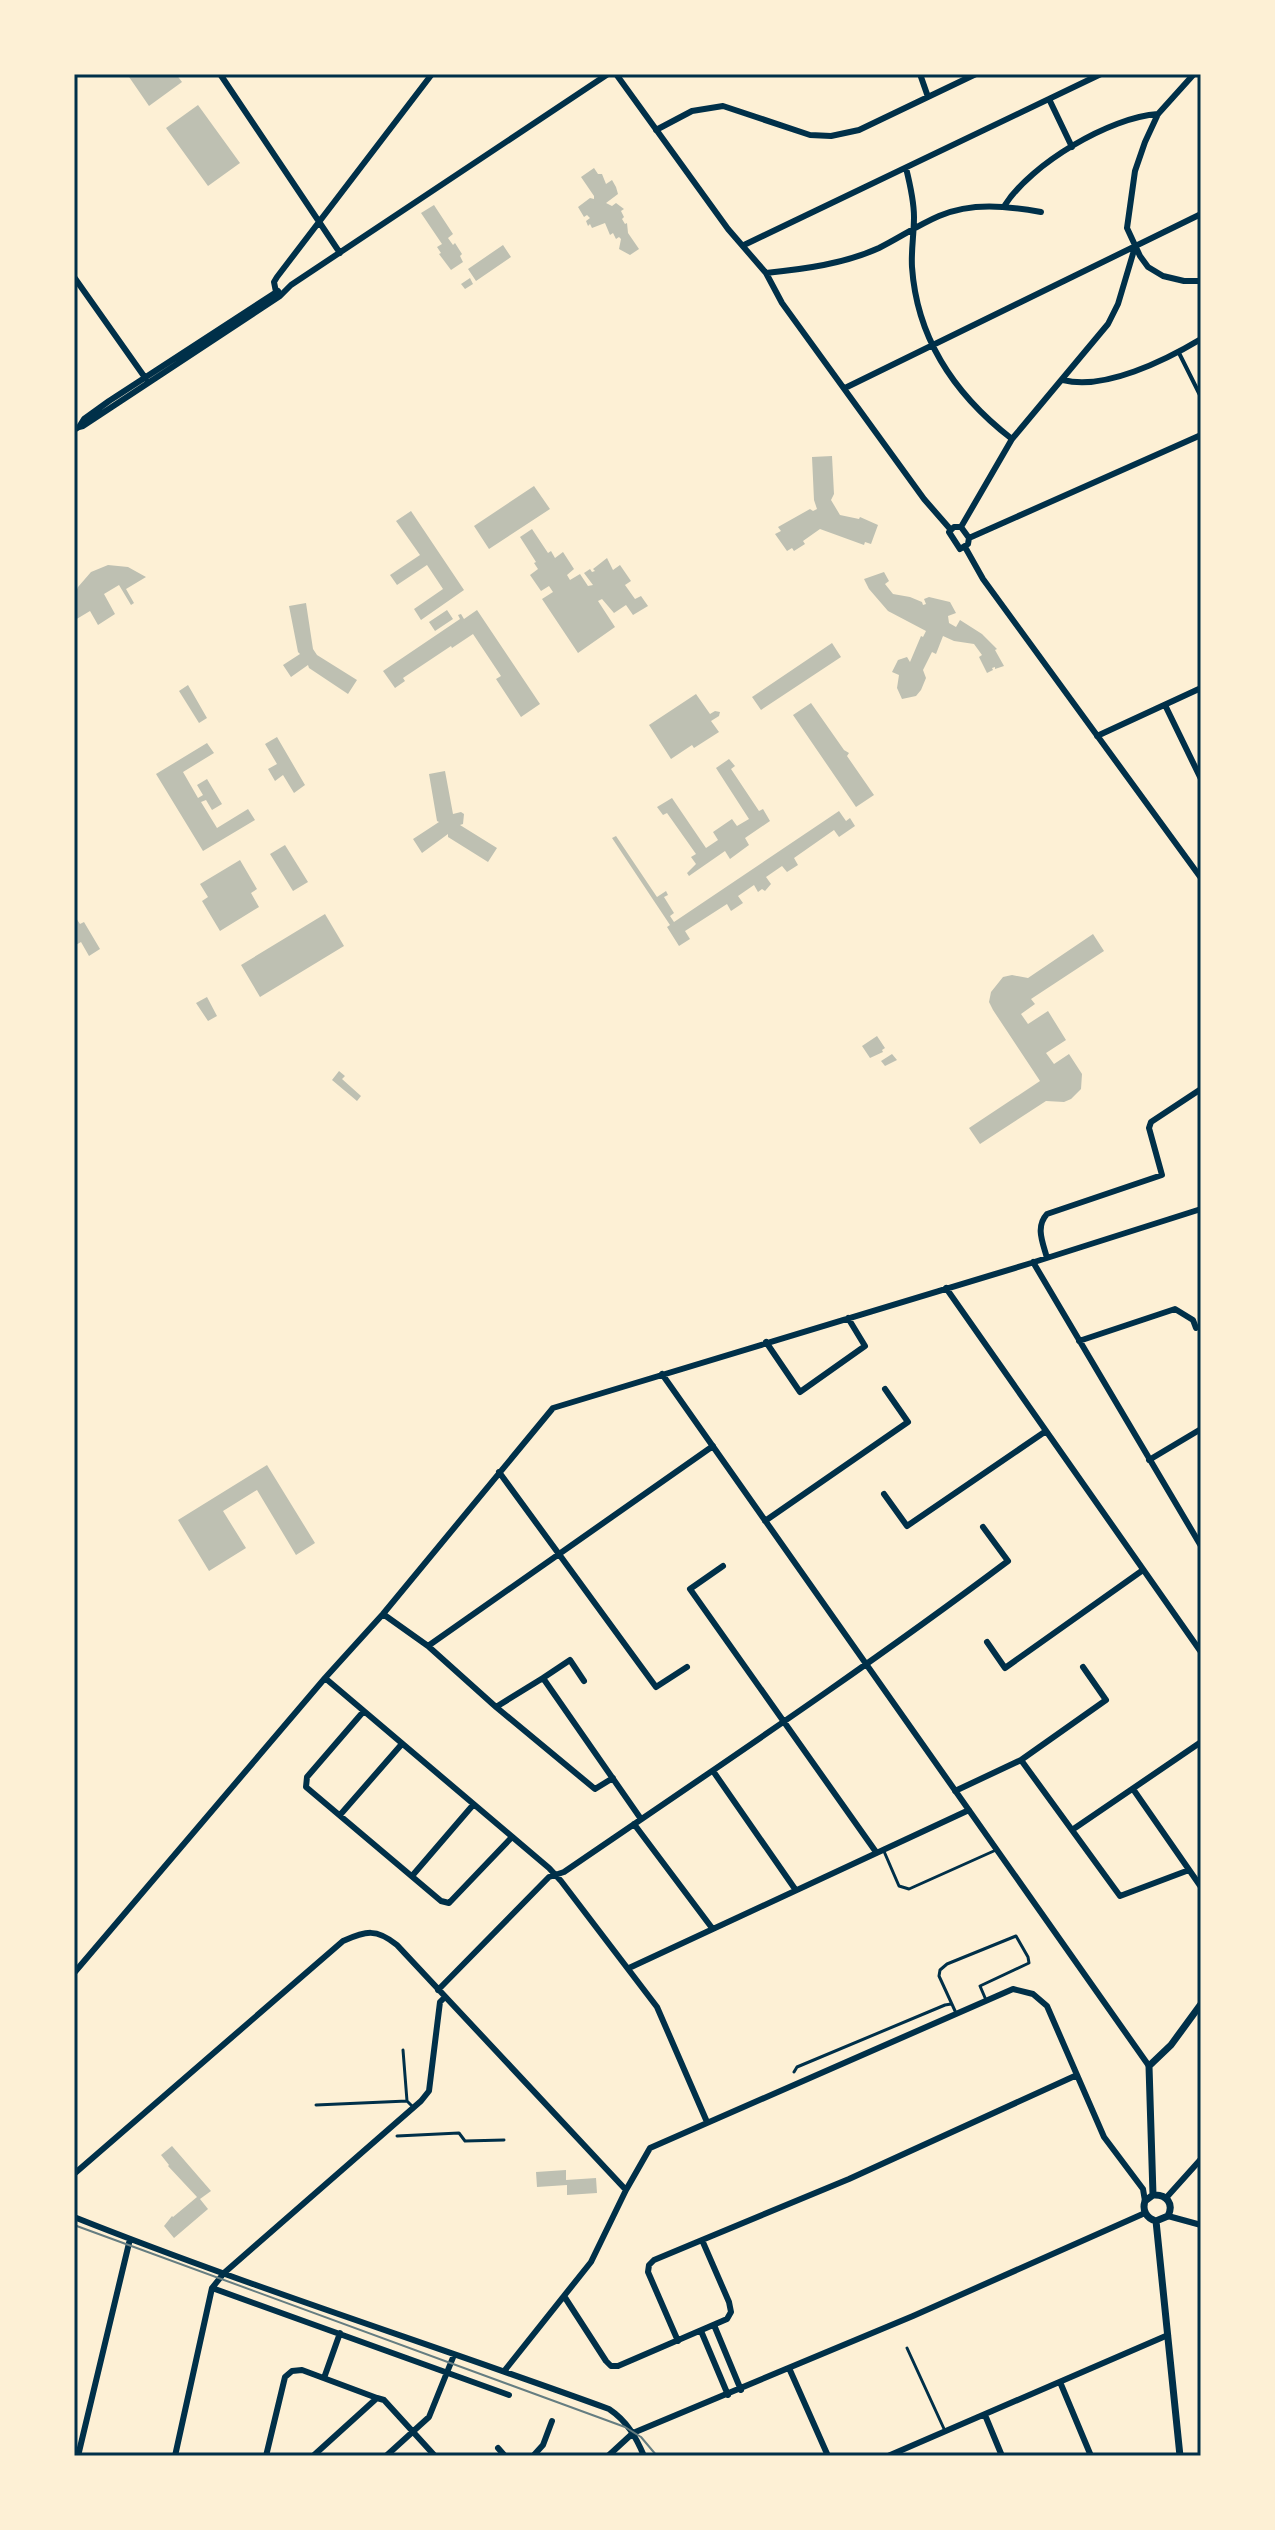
<svg xmlns="http://www.w3.org/2000/svg" width="1275" height="2530" viewBox="0 0 1275 2530" font-family="'Space Grotesk',sans-serif">
	<rect width="100%" height="100%" fill="#fdf0d5"/>
	<path fill="#bec0b2" d="M127,74H176L182,82L149,106Z
		M198,105L240,163L208,186L166,128Z
		M594,168L598,174H602L606,184L612,180L616,187L618,194L606,203L612,206L616,203L624,209L621,211L624,217L622,219L625,224L627,223L628,233L639,249L630,255L619,249L621,239L619,237L616,239L613,233L610,235L605,223L592,228L590,224L588,226L586,221L590,218L587,215L584,217L578,207L590,198L594,199V196L581,177Z
		M434,205L453,234L448,238L453,245L455,243L462,254L460,256L463,262L451,270L439,254L441,253L437,247L442,244L421,213Z
		M503,245L511,257L476,281L468,269Z
		M470,278L473,284L465,289L461,284Z
		M832,456L834,494L831,500L840,515L859,519L860,517L878,525L871,544L865,542L864,545L820,529L803,541L805,544L794,551L792,548L787,551L775,534L781,531L778,527L810,509L813,511L817,509L814,500L812,457Z
		M534,486L550,509L489,549L474,526Z
		M411,511L464,590L421,620L414,609L443,589L427,565L397,585L390,575L420,555L396,521Z
		M532,529L548,553L551,551L555,558L563,552L574,569L567,575L570,580L580,574L588,586L593,585L584,573L590,569L592,572L595,571L593,569L607,558L613,570L620,565L631,581L625,585L635,599L641,596L648,606L633,615L626,605L614,613L602,599L598,601L615,627L578,653L542,599L553,592L549,586L541,591L530,575L538,569L534,563L536,562L520,537Z
		M108,565L128,567L146,577L126,589L134,603L131,605L119,585L104,594L115,614L98,625L90,611L75,620L74,597L78,587L91,572Z
		M884,572L889,581L885,584L893,594L910,597L922,602L923,605L926,604L924,599L929,597L950,602L956,613L948,616L949,623L956,627L960,620L982,634L997,649L995,650L1004,666L995,669V667L992,668L993,670L987,673L979,657L982,655L974,644L954,641L943,636L936,654L932,652L923,670L926,678L921,690L916,696L902,699L897,688L899,675L892,672L898,660L907,657L910,662L921,636L923,637L926,631L888,611L869,589L864,579Z
		M306,603L313,649L317,655L357,680L348,694L309,668L308,665L291,677L283,665L300,654L298,652L289,606Z
		M447,610L453,619L435,631L429,622Z
		M477,610L540,704L521,717L496,679L501,676L473,634L452,648L451,646L403,678L405,681L395,688L383,671L460,619L458,615L461,614L464,619Z
		M832,643L841,657L761,710L752,697Z
		M188,685L207,718L199,723L179,691Z
		M696,694L710,714L715,711L720,712L719,716L711,721L719,732L694,748L692,745L671,759L649,725Z
		M811,703L844,750L849,753L847,756L874,795L856,807L793,715Z
		M277,737L305,785L294,793L283,775L275,781L268,769L277,764L265,744Z
		M207,743L214,753L183,772L198,798L203,795L197,785L207,779L222,804L212,810L206,800L201,802L217,828L248,809L255,820L203,851L156,774Z
		M729,759L735,766L731,769L759,811L763,809L770,821L745,838L749,845L730,859L725,851L689,876L687,873L696,864L691,857L696,854L667,813L663,815L657,807L672,798L706,848L718,840L713,832L732,819L737,826L749,819L716,768Z
		M445,771L453,814L461,812L464,814L463,824L460,825L497,848L488,862L448,837V834L422,853L413,839L439,822L437,821L429,774Z
		M839,811L846,821L850,818L855,826L839,837L834,830L794,858L798,865L787,872L782,866L766,877L771,884L765,891L762,889L758,892L754,885L738,896L743,903L731,911L727,904L685,931L690,939L679,946L667,927L670,925L612,838L616,836L657,897L666,891L668,895L664,897L674,913L670,916L674,922Z
		M285,845L308,882L293,891L270,854Z
		M240,860L257,889L251,893L259,907L220,931L202,901L208,897L200,884Z
		M325,914L344,946L260,997L241,965Z
		M74,915L80,924L84,922L100,949L89,956L81,942L74,946Z
		M1093,934L1104,951L1031,999L1035,1004L1021,1014L1028,1024L1048,1011L1066,1040L1046,1053L1054,1064L1069,1054L1082,1074L1081,1089L1071,1099L1064,1102L1046,1101L980,1144L969,1128L1040,1081L993,1010L989,1002L991,992L1003,977L1012,975L1028,978Z
		M207,997L217,1016L208,1021L196,1003Z
		M877,1036L885,1048L882,1050L883,1052L870,1058L862,1046Z
		M892,1054L897,1060L885,1066L881,1061Z
		M339,1071L345,1076L342,1079L361,1096L357,1101L332,1080Z
		M267,1465L315,1543L296,1555L257,1490L223,1511L246,1548L209,1571L178,1520Z
		M172,2146L211,2191L200,2199L208,2209L174,2238L164,2226L172,2216L173,2217L197,2197L168,2166L169,2165L161,2155Z
		M566,2170V2180L596,2178L597,2193L567,2195V2185L537,2187L536,2172Z"/>
	<g fill="none" stroke-linecap="round" stroke-linejoin="round">
		<path stroke="#003049" stroke-width="3" d="M883,1849L899,1886L909,1889L996,1850
			M956,2013L939,1976L940,1970L947,1964L1016,1936L1028,1957L1029,1963L980,1986L986,2000
			M403,2050L407,2101
			M794,2072L797,2067L945,2005L951,2004
			M316,2105L407,2101L414,2108
			M397,2136L459,2133L465,2141L504,2140
			M907,2348L945,2431"/>
		<path stroke="#003049" stroke-width="4" d="M1179,353L1201,397"/>
		<path stroke="#003049" stroke-width="6" d="M220,74L340,253
			M616,74L728,229L766,273L782,303L924,499L951,530
			M920,74L928,97
			M1194,74L1158,114L1145,142L1135,171L1127,228L1140,256L1148,267L1163,276L1184,281H1201
			M1049,99L1072,147
			M656,130L692,111L723,106L810,135L831,136L859,130L976,74
			M906,168C910,184 914,201 914,217C914,234 911,250 912,267C917,340 955,395 1012,439
			M1005,205C1031,164 1110,117 1158,114
			M744,245L1101,74
			M766,273C804,269 844,264 879,248C899,238 918,225 939,216C972,202 1006,206 1041,212
			M74,277L146,379
			M276,292L274,282L277,277L432,74
			M1063,380C1104,391 1166,360 1201,339
			M845,388L1201,214
			M79,427L83,426L280,296L291,285L608,74
			M74,430L79,427L84,419L109,401L278,291
			M954,527H961L969,538L968,544L960,549L949,532Z
			M961,527L1012,439L1108,324L1118,304L1135,247
			M969,538L1201,435
			M965,547L983,579L1201,878
			M1165,705L1201,779
			M1097,736L1201,688
			M1047,1258C1043,1243 1035,1227 1047,1214L1162,1175L1149,1128L1151,1122L1201,1089
			M1033,1262L1201,1546
			M946,1288L1201,1652
			M1079,1341L1175,1309L1193,1320L1196,1328
			M766,1342L800,1392L865,1346L848,1318
			M662,1374L1149,2066
			M1149,1460L1201,1429
			M499,1472L656,1687L687,1667
			M884,1494L907,1526L1046,1431
			M765,1521L908,1422L885,1389
			M723,1566L690,1589L876,1852
			M383,1614L428,1646L496,1707L595,1789L613,1778
			M987,1642L1005,1668L1143,1570
			M428,1646L713,1446
			M325,1678L549,1868L561,1881L657,2007L707,2122
			M543,1678L570,1660L584,1681
			M496,1707L543,1678L641,1819
			M363,1712L307,1777L306,1787L441,1901L449,1903L512,1837
			M1021,1760L1120,1896L1189,1870
			M713,1771L795,1889
			M1133,1789L1201,1887
			M955,1791L1021,1760L1106,1700L1083,1667
			M340,1815L401,1745
			M634,1824L712,1928
			M1072,1830L1201,1742
			M412,1876L473,1805
			M629,1968L969,1810
			M74,1973L325,1678L383,1614L553,1408L1028,1264L1201,1209
			M438,1990L549,1877L564,1872C713,1770 863,1670 1008,1561L983,1527
			M74,2174L343,1941C366,1931 376,1928 397,1945L626,2190
			M1166,2198L1201,2159
			M1168,2216L1201,2225
			M74,2217C250,2287 431,2344 609,2409C627,2421 636,2437 644,2456
			M702,2240L849,2179L1077,2075
			M212,2288L509,2395
			M564,2296L606,2361L611,2366H618L727,2319L731,2312L729,2302L702,2240L654,2260L649,2265L648,2272L678,2341
			M714,2325L741,2390
			M701,2331L728,2395
			M789,2368L828,2456
			M505,2370L591,2262L626,2190L650,2148L1013,1989L1033,1994L1047,2006L1104,2137L1143,2189L1145,2201
			M324,2378L340,2333
			M1060,2382L1091,2456
			M377,2398L384,2400L435,2456
			M985,2415L1002,2456
			M498,2448L505,2456
			M78,2456L130,2239
			M175,2456L212,2288L224,2273L421,2101L429,2091L440,2002L445,1997
			M266,2456L285,2377L292,2371L302,2370L377,2398L313,2456
			M386,2456L429,2417L454,2355
			M533,2456L543,2445L552,2421
			M608,2456L633,2433L913,2316L1145,2213
			M888,2456L1168,2335"/>
		<path stroke="#003049" stroke-width="7" d="M1153,2195L1149,2066L1171,2045L1201,2004
			M1153,2195C1167,2194 1174,2204 1168,2216L1156,2221
			M1153,2195L1145,2201C1142,2210 1146,2218 1156,2221
			M1156,2221L1180,2456"/>
		<path stroke="#657d81" stroke-width="2" d="M74,2225L625,2427L641,2437L657,2456"/>
	</g>
	<rect width="1275" height="2530" fill="none" stroke="#fdf0d5" stroke-width="152"/>
	<rect x="76" y="76" width="1123" height="2378" fill="none" stroke="#003049" stroke-width="3"/>
</svg>
